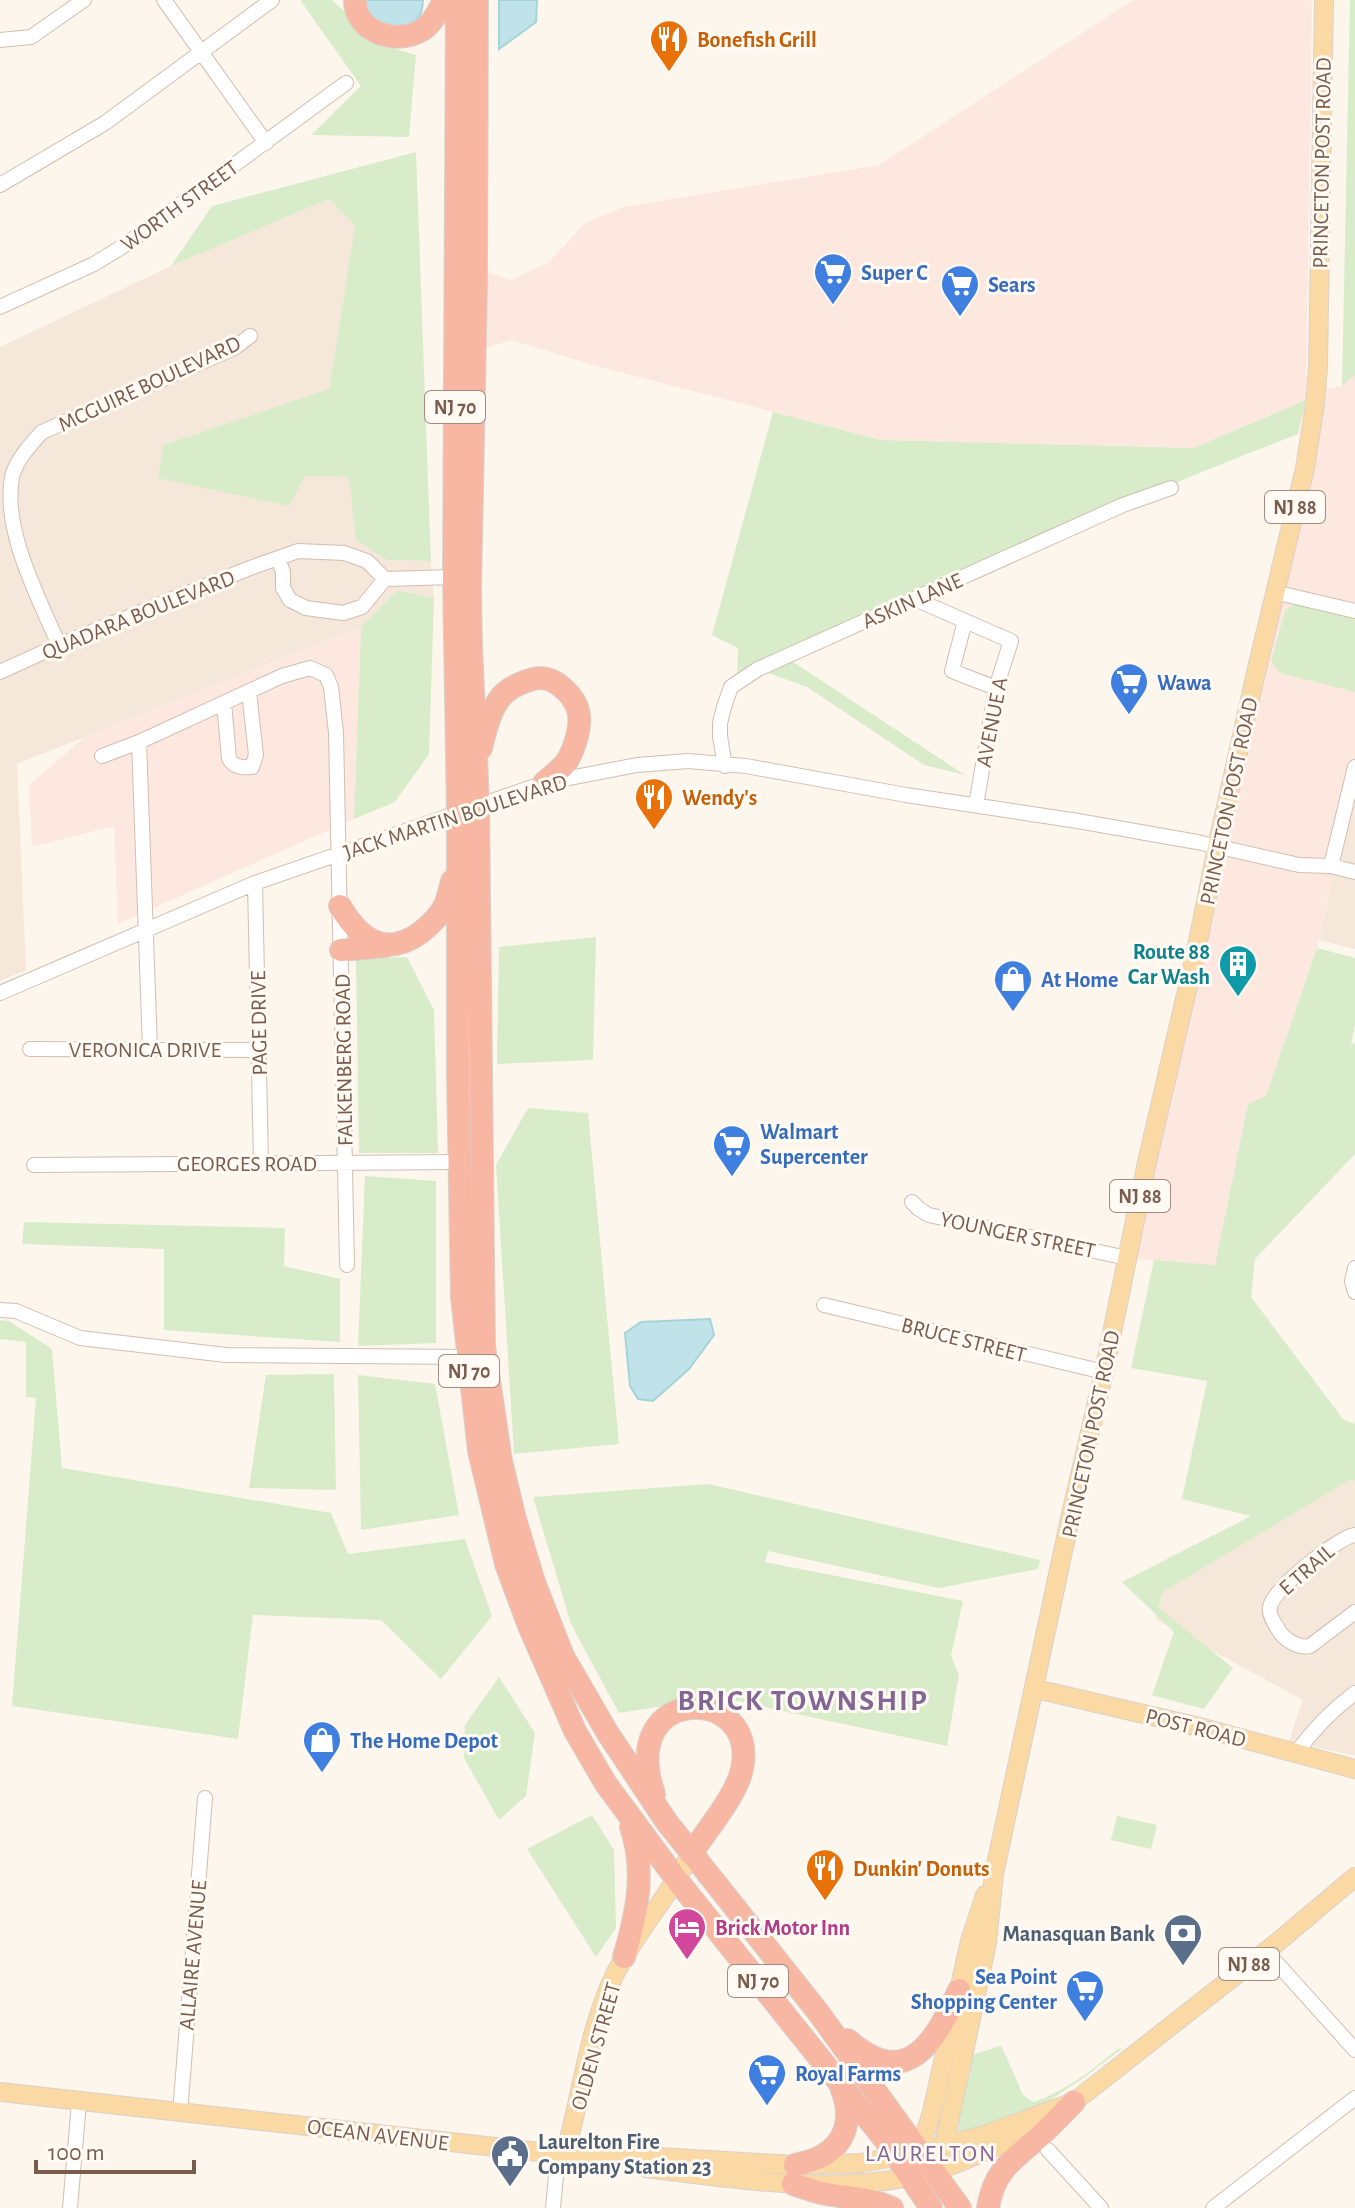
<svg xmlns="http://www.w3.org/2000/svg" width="1355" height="2208" viewBox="0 0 1355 2208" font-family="'Alegreya Sans',sans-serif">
	<rect width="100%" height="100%" fill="#fdf6ec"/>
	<path fill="#f5e8da" d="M329,199L355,226L329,389L163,445L305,476L350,477L356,540L387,560L431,561L434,598L397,590L361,627L17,764L26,970L0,981V347L171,266Z
		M1355,752V949L1319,940L1332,880L1299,865L1327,857Z
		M1347,1471L1355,1480V1756L1289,1741L1303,1700L1156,1620L1152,1587Z"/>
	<path fill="#fde8e0" d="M1133,0H1312L1306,400L1193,448L881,440L596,366L511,340L483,349L484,271L510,280L548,263L584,224L623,207L879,165Z
		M1355,375V752L1327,858L1300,865L1332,880L1317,948L1266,1097L1248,1104L1215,1266L1127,1258L1319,390L1342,386Z
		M361,627L354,819L118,924L114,826L32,847L29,785L85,737Z"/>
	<path fill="#d8ecc9" d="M300,0H332L380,44L416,55L409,137L311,135L361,86Z
		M1350,0H1355V375L1342,386Z
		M416,152L431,561L387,560L356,540L349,477L305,476L289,506L158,478L163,445L329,389L355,226L329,199L171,266L212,206Z
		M1306,400L1298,434L1199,473L781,654L965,775L924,765L807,687L752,667L737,678L738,648L712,635L773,412L881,440L1193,448Z
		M397,590L434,598L429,754L395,802L354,819L361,627Z
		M1297,602L1355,616V692L1280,673L1271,661L1285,611Z
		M596,937L593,1060L497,1064L499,947Z
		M1317,948L1355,958V1024L1351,1045L1355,1043V1154L1255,1259L1251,1297L1343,1419L1355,1424V1482L1351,1479L1163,1592L1158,1607L1233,1668L1204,1709L1152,1695L1174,1632L1122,1582L1251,1516L1182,1499L1207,1381L1131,1368L1154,1260L1215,1265L1248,1104L1266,1096Z
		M407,957L434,1010L438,1153H359L356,959Z
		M528,1108L588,1113L619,1444L514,1454L496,1165Z
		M365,1176L436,1181V1343L358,1346Z
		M24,1222L285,1228L284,1266L340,1279V1342L164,1330V1249L22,1244Z
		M0,1320L9,1321L52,1349L62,1468L331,1513L348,1554L465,1539L492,1616L441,1679L381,1620L253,1615L238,1739L12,1706L36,1398L26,1397V1342L0,1339Z
		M334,1374L336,1490L249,1488L266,1375Z
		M358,1375L435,1384L459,1515L361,1530Z
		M708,1484L1040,1560L1038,1569L939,1588L768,1551L765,1562L963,1601L951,1656L959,1675L947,1746L773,1709L703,1693V1700L619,1713L571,1624L533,1497Z
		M499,1677L535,1733L526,1796L499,1820L464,1758L465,1725Z
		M592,1815L614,1850L616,1928L596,1957L527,1849Z
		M1117,1816L1157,1825L1151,1849L1111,1840Z
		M1000,2046L1002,2047L1023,2095L1033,2102C1065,2092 1093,2069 1118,2049L1123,2048L1082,2079L1047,2102L960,2133L958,2131L959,2115L972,2055Z"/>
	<path fill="#bfe3e8" stroke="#a5d3da" stroke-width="2" d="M362,0H423C422,19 417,20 401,29L382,25L368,18Z
		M499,0H537L536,22L499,49Z
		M710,1319L714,1335L689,1369L653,1401L638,1399L630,1386L625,1333L641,1322Z"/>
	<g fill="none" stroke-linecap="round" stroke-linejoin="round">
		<defs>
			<path id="minor" d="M164,0L266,143
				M0,40L31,37L84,0
				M0,185L105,123L272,0
				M0,307L94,264L125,245L346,83
				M278,558L283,572V588L290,600L306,608L343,613L362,607L385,579
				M1274,592L1355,611
				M915,599L1011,641L996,688L976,805
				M965,621L952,671L996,688
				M59,645C38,597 0,525 13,473C19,457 31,444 42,432L234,348L250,336
				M0,672L59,645L250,568L298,551L344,553L367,561L385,579L454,577
				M224,703L229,758C233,767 243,768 252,767L256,755L249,692
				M102,756L139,742
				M725,766L720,736V723L724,707L731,687L758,669L1123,505L1171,488
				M1331,866L1355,767
				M255,883L261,1163
				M0,993L255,883L544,783L637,765L688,761L746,766L906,795L1078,821L1197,842L1299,865L1331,866L1355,872
				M30,1049L259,1050
				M150,1049L139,742L282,676L310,668L326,675L331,687L336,733L347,1265
				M34,1165L460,1162
				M912,1202L919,1209L929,1215L1127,1258
				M1355,1268L1352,1281L1355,1292
				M824,1305L1104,1372
				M0,1310L16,1311L80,1338L226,1355L468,1357
				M1355,1535C1338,1537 1273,1589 1270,1607C1268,1615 1277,1628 1282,1635C1290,1643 1299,1648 1310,1646L1355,1612
				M1296,1753C1313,1730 1332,1710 1355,1693
				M1266,1951L1355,2050
				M180,2113L205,1798
				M1048,2150L1101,2208
				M70,2208L79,2102
				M553,2208L556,2176L565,2154
				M1213,2208L1355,2098"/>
			<path id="major" d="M1036,1689L1195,1726L1355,1769
				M0,2092L540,2152L592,2153L795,2165L860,2163L908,2155
				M937,2148L984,2135L1074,2102
				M565,2154C582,2094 588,2030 615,1974C636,1932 669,1896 691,1854
				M917,2160L932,2112L970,1941L985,1895
				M646,2168C740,2180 839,2196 932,2172C944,2169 955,2164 967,2159C1005,2144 1040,2127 1074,2102L1279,1941L1355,1877
				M935,2172L944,2146L987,1943L994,1874L1071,1514L1104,1372L1147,1162L1195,956L1217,847L1255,677L1305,468L1315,404L1318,367L1324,0"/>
			<path id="highway" d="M355,0C355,32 396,46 422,30C432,24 439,11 444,0
				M457,0L454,577L458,813V1076L462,1297L479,1451L506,1564L529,1626L575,1731L606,1784L677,1880L886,2141L931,2208
				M477,0L476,283L470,589L471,646L478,804L484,1346L501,1461L515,1519L534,1582L563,1656L607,1732L666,1821L818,2012L960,2208
				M481,748C485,732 489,714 498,701C502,694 509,689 517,685C524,682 532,678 540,678C557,678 576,697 579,714C581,728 574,750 567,761C562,769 551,776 544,783
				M340,906C359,939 385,958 420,933C429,926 440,916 445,905C448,898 450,889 452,881
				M341,950L386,946
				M654,1794C616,1682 760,1685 742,1769C737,1795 706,1831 691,1854
				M624,1957C637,1913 646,1871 631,1827
				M848,2040C907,2092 935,2042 959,1990
				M795,2165C803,2163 812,2161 820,2157C848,2143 852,2116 842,2090
				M793,2184C804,2188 815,2192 826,2194C848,2198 870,2198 892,2208
				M988,2208C994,2171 1011,2161 1038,2138C1051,2126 1062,2114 1074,2102"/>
		</defs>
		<use href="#minor" stroke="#d1beb0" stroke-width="16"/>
		<use href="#major" stroke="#dad1cd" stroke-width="20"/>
		<use href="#highway" stroke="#dad1cd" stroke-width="24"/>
		<use href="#minor" stroke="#fff" stroke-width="14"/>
		<use href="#major" stroke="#fbd9a5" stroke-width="18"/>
		<use href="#highway" stroke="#f7b7a3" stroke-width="22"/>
	</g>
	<defs>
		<symbol id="restaurant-pin" viewBox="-11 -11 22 30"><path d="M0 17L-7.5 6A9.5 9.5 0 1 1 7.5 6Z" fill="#e8710a" stroke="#fffaf3"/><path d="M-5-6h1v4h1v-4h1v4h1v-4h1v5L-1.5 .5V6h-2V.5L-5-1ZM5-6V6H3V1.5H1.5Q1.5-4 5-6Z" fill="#fff"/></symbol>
		<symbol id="supermarket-pin" viewBox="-11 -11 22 30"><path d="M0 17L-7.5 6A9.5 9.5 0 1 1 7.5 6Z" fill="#3f7fe0" stroke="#fffaf3"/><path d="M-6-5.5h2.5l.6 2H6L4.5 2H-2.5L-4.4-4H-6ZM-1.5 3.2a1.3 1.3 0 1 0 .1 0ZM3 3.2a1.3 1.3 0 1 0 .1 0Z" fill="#fff"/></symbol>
		<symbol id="building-pin" viewBox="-11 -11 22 30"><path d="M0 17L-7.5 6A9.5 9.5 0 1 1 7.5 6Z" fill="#0f9aa8" stroke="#fffaf3"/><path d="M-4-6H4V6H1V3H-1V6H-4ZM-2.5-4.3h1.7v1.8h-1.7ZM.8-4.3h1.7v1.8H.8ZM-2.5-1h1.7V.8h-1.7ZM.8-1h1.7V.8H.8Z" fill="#fff"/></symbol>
		<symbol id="shop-pin" viewBox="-11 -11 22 30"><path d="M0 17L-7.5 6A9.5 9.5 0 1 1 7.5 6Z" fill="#3f7fe0" stroke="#fffaf3"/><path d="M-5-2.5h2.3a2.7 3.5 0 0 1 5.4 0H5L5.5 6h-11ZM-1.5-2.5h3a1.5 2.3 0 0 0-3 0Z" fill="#fff"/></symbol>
		<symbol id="hotel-pin" viewBox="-11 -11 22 30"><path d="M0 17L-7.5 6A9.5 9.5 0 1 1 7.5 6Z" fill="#d1479c" stroke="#fffaf3"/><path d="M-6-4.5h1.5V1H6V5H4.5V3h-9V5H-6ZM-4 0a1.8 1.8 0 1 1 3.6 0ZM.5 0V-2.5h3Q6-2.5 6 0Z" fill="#fff"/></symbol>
		<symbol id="bank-pin" viewBox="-11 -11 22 30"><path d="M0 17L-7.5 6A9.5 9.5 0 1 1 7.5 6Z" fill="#5c6f8a" stroke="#fffaf3"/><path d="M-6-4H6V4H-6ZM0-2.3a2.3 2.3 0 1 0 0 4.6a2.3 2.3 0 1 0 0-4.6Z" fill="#fff"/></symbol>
		<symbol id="civic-pin" viewBox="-11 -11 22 30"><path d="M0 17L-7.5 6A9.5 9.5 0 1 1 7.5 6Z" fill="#5c6f8a" stroke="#fffaf3"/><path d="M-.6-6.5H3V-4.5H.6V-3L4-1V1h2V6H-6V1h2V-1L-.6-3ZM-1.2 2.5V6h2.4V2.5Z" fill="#fff"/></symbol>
	</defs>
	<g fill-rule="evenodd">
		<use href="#restaurant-pin" x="647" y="17" width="44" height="60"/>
		<use href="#supermarket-pin" x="811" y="250" width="44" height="60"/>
		<use href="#supermarket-pin" x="938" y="262" width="44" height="60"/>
		<use href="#supermarket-pin" x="1107" y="660" width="44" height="60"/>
		<use href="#restaurant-pin" x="632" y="775" width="44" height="60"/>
		<use href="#building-pin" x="1216" y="942" width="44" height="60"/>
		<use href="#shop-pin" x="991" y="957" width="44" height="60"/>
		<use href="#supermarket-pin" x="710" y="1122" width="44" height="60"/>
		<use href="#shop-pin" x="300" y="1718" width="44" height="60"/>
		<use href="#restaurant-pin" x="803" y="1846" width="44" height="60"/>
		<use href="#hotel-pin" x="665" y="1905" width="44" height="60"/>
		<use href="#bank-pin" x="1161" y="1911" width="44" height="60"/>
		<use href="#supermarket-pin" x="1063" y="1967" width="44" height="60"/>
		<use href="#supermarket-pin" x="745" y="2051" width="44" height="60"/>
		<use href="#civic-pin" x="488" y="2132" width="44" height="60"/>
	</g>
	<g text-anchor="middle" stroke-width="6" stroke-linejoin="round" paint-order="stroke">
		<g fill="#fffaf3" stroke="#a28b7f" stroke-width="2">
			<rect x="425" y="391" width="60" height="32" rx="6"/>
			<rect x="1265" y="491" width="60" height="32" rx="6"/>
			<rect x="1110" y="1180" width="60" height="32" rx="6"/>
			<rect x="439" y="1355" width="60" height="32" rx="6"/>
			<rect x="1219" y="1948" width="60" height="32" rx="6"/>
			<rect x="728" y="1965" width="60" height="32" rx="6"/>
		</g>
		<g font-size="20" font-weight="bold" fill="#7a5c4d">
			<text x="455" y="414">NJ 70</text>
			<text x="1295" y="514">NJ 88</text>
			<text x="1140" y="1203">NJ 88</text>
			<text x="469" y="1378">NJ 70</text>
			<text x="1249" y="1971">NJ 88</text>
			<text x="758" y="1988">NJ 70</text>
		</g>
		<g font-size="22" font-weight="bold" fill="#c56008" stroke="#fffaf3" text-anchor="start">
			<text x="697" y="47">Bonefish Grill</text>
			<text x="682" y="805">Wendy's</text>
			<text x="853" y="1876">Dunkin' Donuts</text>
		</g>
		<g font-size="22" fill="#7a5c4d" stroke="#fffaf3">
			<text transform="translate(1321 163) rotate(-89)" y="8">PRINCETON POST ROAD</text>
			<text transform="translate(179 205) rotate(-36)" y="8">WORTH STREET</text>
			<text transform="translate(149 383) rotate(-25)" y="8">MCGUIRE BOULEVARD</text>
			<text transform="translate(912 600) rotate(-24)" y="8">ASKIN LANE</text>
			<text transform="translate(138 614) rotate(-22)" y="8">QUADARA BOULEVARD</text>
			<text transform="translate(991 722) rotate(-79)" y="8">AVENUE A</text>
			<text transform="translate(1228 801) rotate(-78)" y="8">PRINCETON POST ROAD</text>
			<text transform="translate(455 816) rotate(-18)" y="8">JACK MARTIN BOULEVARD</text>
			<text transform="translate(258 1023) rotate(-91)" y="8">PAGE DRIVE</text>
			<text x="145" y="1057">VERONICA DRIVE</text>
			<text transform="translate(343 1060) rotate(-91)" y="8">FALKENBERG ROAD</text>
			<text x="247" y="1171">GEORGES ROAD</text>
			<text transform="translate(1018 1234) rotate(12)" y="8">YOUNGER STREET</text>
			<text transform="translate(964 1339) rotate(14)" y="8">BRUCE STREET</text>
			<text transform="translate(1090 1434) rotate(-78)" y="8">PRINCETON POST ROAD</text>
			<text transform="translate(1306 1569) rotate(-41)" y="8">E TRAIL</text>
			<text transform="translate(1196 1727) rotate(14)" y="8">POST ROAD</text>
			<text transform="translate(192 1955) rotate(-85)" y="8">ALLAIRE AVENUE</text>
			<text transform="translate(595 2046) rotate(-74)" y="8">OLDEN STREET</text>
			<text transform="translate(378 2134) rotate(7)" y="8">OCEAN AVENUE</text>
		</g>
		<g font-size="22" font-weight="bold" fill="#366cbe" stroke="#fffaf3" text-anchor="start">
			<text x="861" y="280">Super C</text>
			<text x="988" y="292">Sears</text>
			<text x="1157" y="690">Wawa</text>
			<text x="1041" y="987">At Home</text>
			<text x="760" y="1139">Walmart<tspan x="760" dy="25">Supercenter</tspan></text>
			<text x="350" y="1748">The Home Depot</text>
			<text x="1057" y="1984" text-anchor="end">Sea Point<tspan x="1057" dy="25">Shopping Center</tspan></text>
			<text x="795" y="2081">Royal Farms</text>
		</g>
		<g font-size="22" font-weight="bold" fill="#0d838f" stroke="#fffaf3" text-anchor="end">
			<text x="1210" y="959">Route 88<tspan x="1210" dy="25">Car Wash</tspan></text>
		</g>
		<g font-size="22" font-weight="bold" fill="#b23c85" stroke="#fffaf3" text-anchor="start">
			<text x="715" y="1935">Brick Motor Inn</text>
		</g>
		<g font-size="22" font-weight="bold" fill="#4e5e75" stroke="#fffaf3" text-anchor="end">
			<text x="1155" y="1941">Manasquan Bank</text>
			<text x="538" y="2149" text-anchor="start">Laurelton Fire<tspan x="538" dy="25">Company Station 23</tspan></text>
		</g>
		<g font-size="24" letter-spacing="2" fill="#846695" stroke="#fffaf3">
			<text x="931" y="2161">LAURELTON</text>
		</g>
		<g font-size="30" font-weight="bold" letter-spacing="2" fill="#846695" stroke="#fffaf3">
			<text x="803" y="1710">BRICK TOWNSHIP</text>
		</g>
	</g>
	<path d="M36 2160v12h158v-12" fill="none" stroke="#7a5c4d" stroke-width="4"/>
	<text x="48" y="2160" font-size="24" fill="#7a5c4d" stroke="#fffaf3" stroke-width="6" paint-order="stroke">100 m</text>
</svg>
